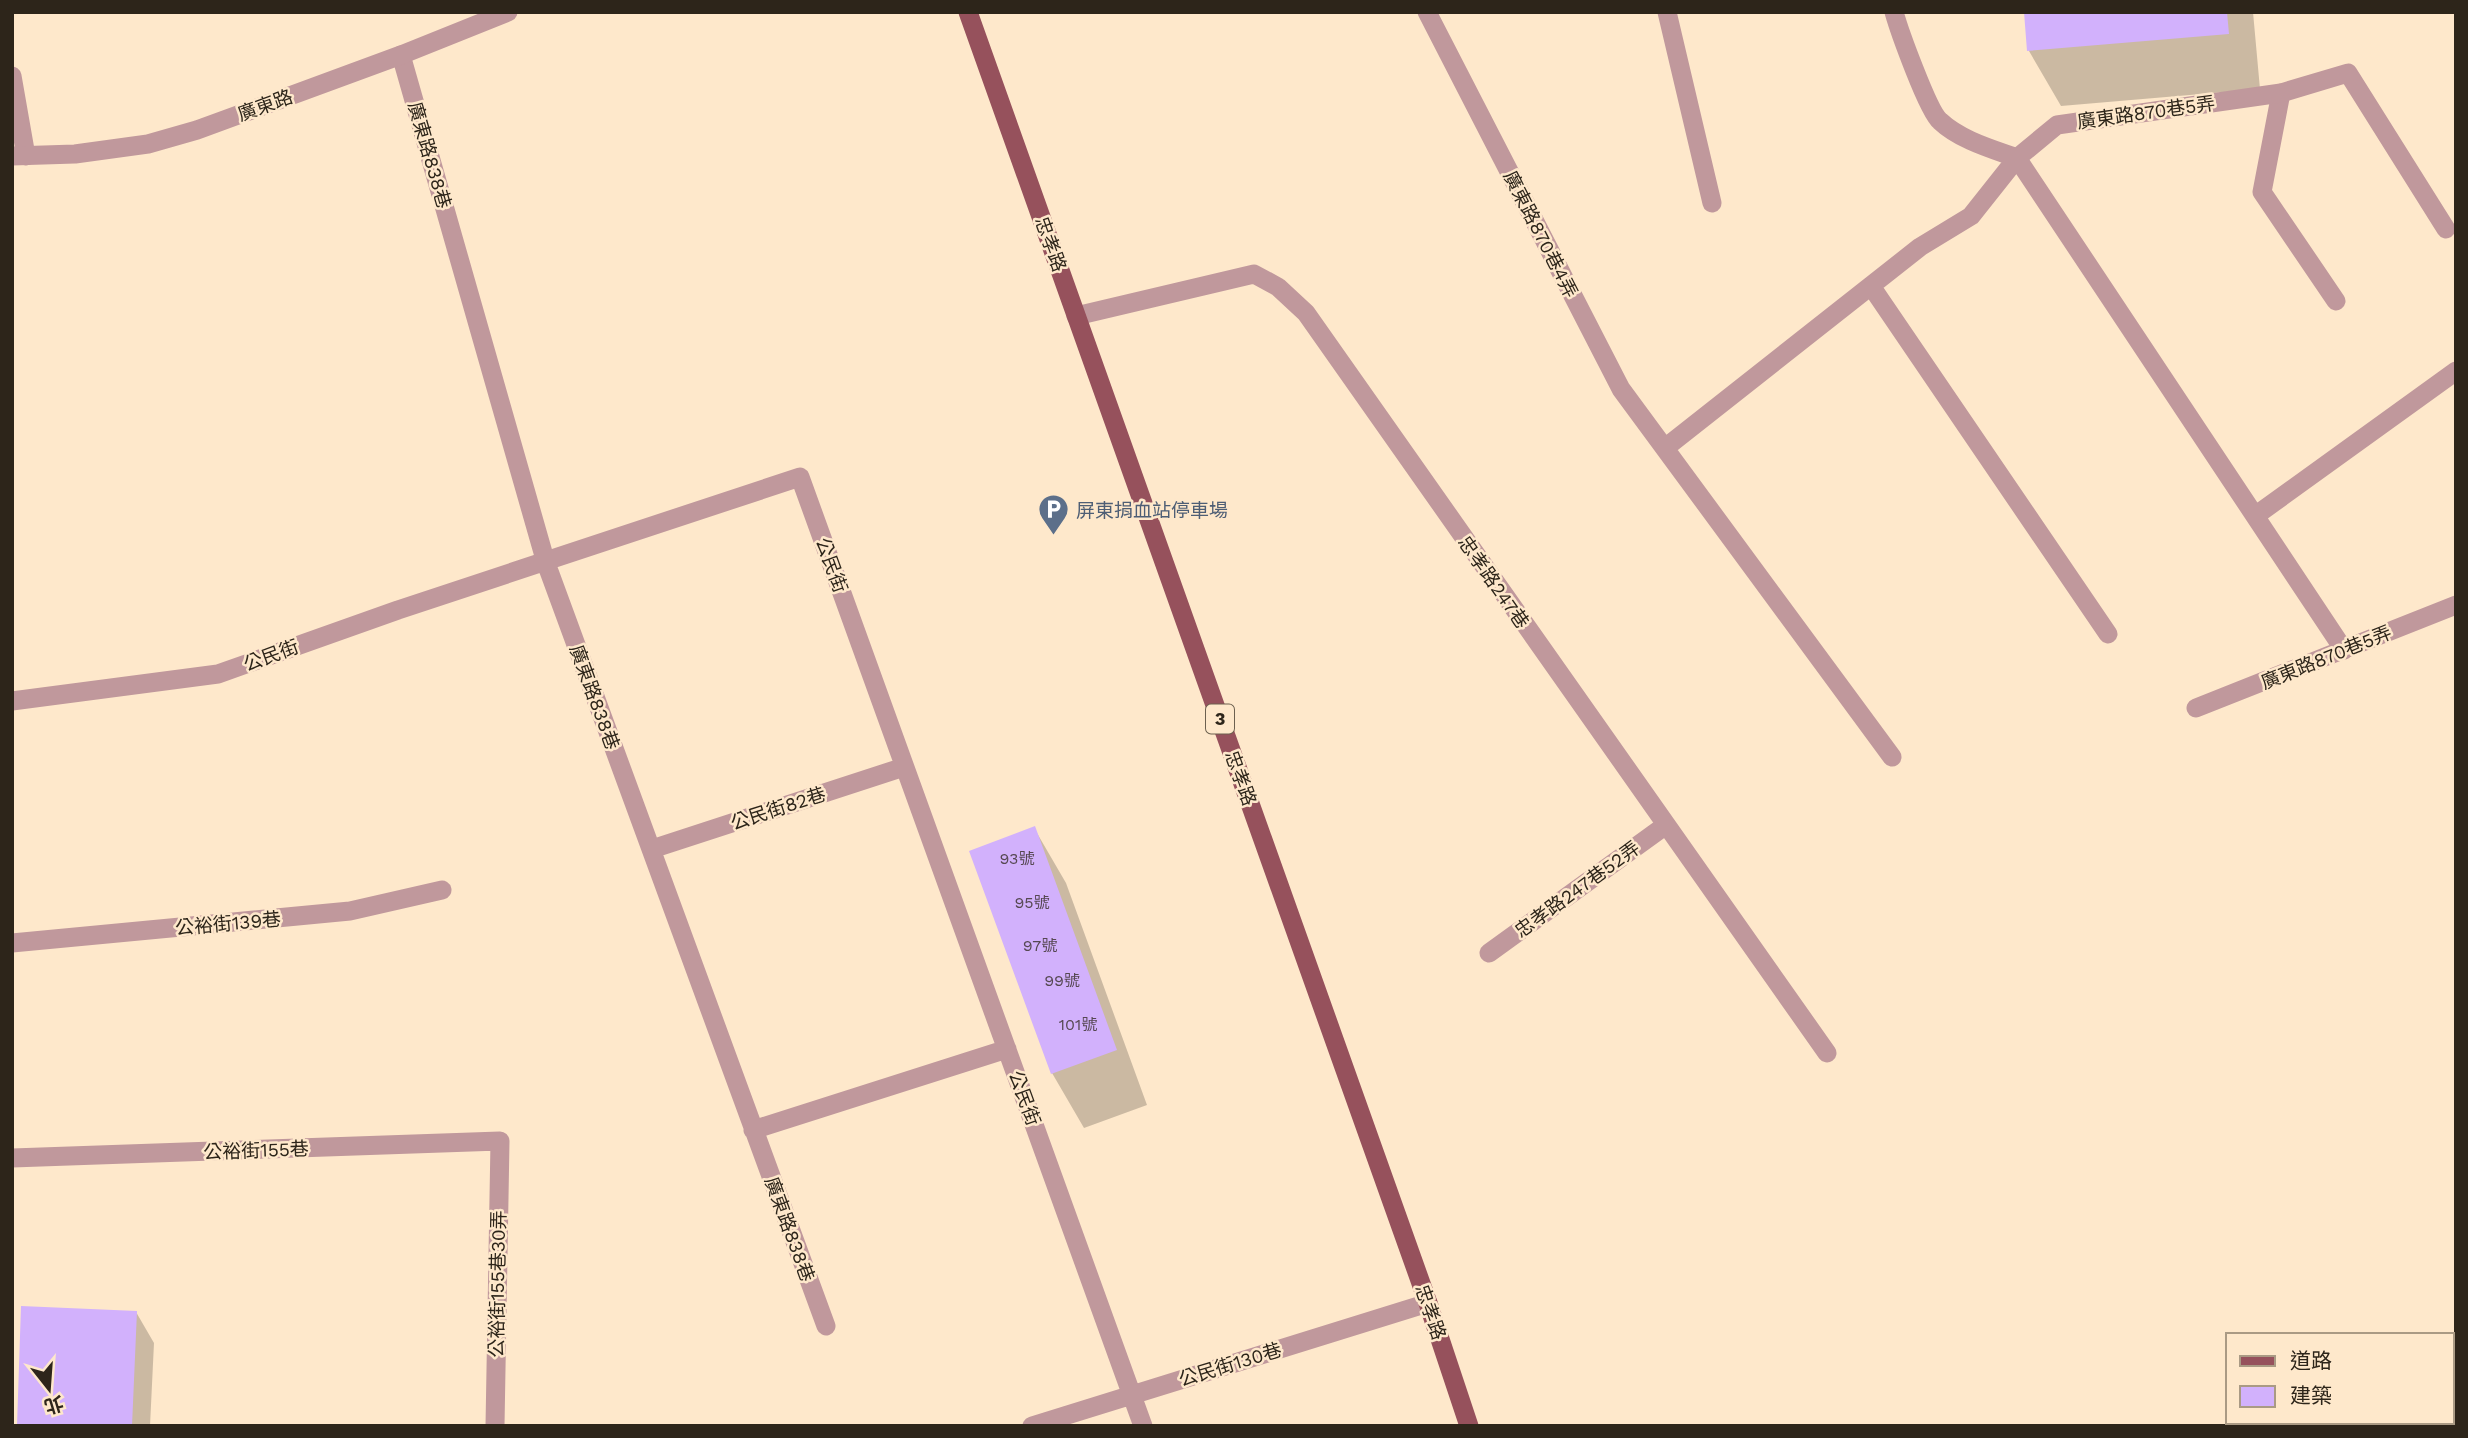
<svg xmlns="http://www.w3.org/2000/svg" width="2468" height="1438" viewBox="0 0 2468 1438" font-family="'Work Sans','Noto Sans TC',sans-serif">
	<rect width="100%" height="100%" fill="#fee8cb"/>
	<path fill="#0003" d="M2026,12H2253L2260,89L2061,106L2029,51Z
		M1034,828L1066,883L1147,1105L1084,1128L1052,1073Z
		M136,1312L154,1343L150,1426H18Z"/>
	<path fill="#d2b1fc" d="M2024,12H2227L2229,34L2027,51Z
		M1035,826L1117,1050L1051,1074L969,851Z
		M21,1306L137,1311L132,1426H17Z"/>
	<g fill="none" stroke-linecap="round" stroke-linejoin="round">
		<path stroke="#c0989c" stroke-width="19" d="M2281,93L2262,192L2336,301
			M12,1158L500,1141L495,1426"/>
		<path stroke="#c0989c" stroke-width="19" d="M1427,12L1621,389L1892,757
			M1667,12L1712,203
			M1894,12C1899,30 1928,111 1940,121C1960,140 1992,149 2017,158
			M401,55L546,563L826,1326
			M12,76L26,156
			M2017,158L2344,650
			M1871,286L2108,634
			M1076,316L1254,274L1278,287L1306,313L1827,1053
			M1665,448L1920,247L1971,216L2017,158L2057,125L2281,93L2348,73L2446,229
			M2255,516L2456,371
			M12,701L218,674L398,610L800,477L1143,1426
			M2196,708L2456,605
			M652,849L904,767
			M12,943L350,911L442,890
			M1489,953L1666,825
			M753,1130L1007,1049
			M1032,1426L1428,1303"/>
		<path stroke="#c0989c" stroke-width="19" d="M12,156L75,154L148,144L197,130L401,55L508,12"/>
		<path stroke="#96515c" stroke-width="19" d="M968,12L1428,1303L1469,1426"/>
	</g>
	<defs>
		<symbol id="parking-pin" viewBox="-11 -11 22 30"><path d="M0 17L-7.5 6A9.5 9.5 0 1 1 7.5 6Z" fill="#5c6f8a" stroke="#fee8cb"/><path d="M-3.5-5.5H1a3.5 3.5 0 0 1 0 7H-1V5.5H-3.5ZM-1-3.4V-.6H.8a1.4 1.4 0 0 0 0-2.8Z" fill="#fff"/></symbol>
	</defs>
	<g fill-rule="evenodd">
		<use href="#parking-pin" x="1036" y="492" width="35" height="47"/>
	</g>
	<g text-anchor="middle" stroke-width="5" stroke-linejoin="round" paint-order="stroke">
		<g font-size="16" fill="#564852">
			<text x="1017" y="864">93號</text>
			<text x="1032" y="908">95號</text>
			<text x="1040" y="951">97號</text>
			<text x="1062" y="986">99號</text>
			<text x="1078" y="1030">101號</text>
		</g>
		<rect fill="#fee8cb" stroke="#6c604f" stroke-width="2" x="1206" y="704.5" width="28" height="29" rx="5"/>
		<g font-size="18" font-weight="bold" fill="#2d251a">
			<text x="1220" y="725">3</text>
		</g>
		<g font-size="19" fill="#2d251a" stroke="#fee8cb">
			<text transform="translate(265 105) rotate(-20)" y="7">廣東路</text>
			<text transform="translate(2146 112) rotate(-8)" y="7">廣東路870巷5弄</text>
			<text transform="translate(430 155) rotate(74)" y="7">廣東路838巷</text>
			<text transform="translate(1541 234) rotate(63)" y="7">廣東路870巷4弄</text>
			<text transform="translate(1051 244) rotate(70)" y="7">忠孝路</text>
			<text transform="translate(832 565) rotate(70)" y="7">公民街</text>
			<text transform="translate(1494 582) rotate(55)" y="7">忠孝路247巷</text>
			<text transform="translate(271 655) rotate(-20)" y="7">公民街</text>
			<text transform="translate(2326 657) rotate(-22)" y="7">廣東路870巷5弄</text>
			<text transform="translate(595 697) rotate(70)" y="7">廣東路838巷</text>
			<text transform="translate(1241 778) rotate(70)" y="7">忠孝路</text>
			<text transform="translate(778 808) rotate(-18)" y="7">公民街82巷</text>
			<text transform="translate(1577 889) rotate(-36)" y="7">忠孝路247巷52弄</text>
			<text transform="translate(228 923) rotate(-5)" y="7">公裕街139巷</text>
			<text transform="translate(1025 1098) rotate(70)" y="7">公民街</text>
			<text transform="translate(256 1150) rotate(-2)" y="7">公裕街155巷</text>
			<text transform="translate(790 1229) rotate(70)" y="7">廣東路838巷</text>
			<text transform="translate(497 1284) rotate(-89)" y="7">公裕街155巷30弄</text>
			<text transform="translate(1431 1312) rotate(71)" y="7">忠孝路</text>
			<text transform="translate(1230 1364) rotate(-17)" y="7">公民街130巷</text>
		</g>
		<g font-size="19" fill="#4e5e75" stroke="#fee8cb" text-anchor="start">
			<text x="1076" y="517">屏東捐血站停車場</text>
		</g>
	</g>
	<rect width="2468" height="1438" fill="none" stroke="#2d251a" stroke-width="28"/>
	<rect x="2226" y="1333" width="228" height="91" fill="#fee8cb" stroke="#aa9a84" stroke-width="2"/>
	<rect x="2240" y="1356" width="35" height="10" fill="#96515c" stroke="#aa9a84" stroke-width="2"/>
	<text x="2290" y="1368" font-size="21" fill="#2d251a">道路</text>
	<rect x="2240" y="1386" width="35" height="21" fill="#d2b1fc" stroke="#aa9a84" stroke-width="2"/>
	<text x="2290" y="1403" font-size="21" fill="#2d251a">建築</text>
	<g transform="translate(49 1389) rotate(163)" stroke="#fee8cb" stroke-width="5" paint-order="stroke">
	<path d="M0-5L12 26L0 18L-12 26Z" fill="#2d251a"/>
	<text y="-10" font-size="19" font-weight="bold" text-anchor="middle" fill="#2d251a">北</text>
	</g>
</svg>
